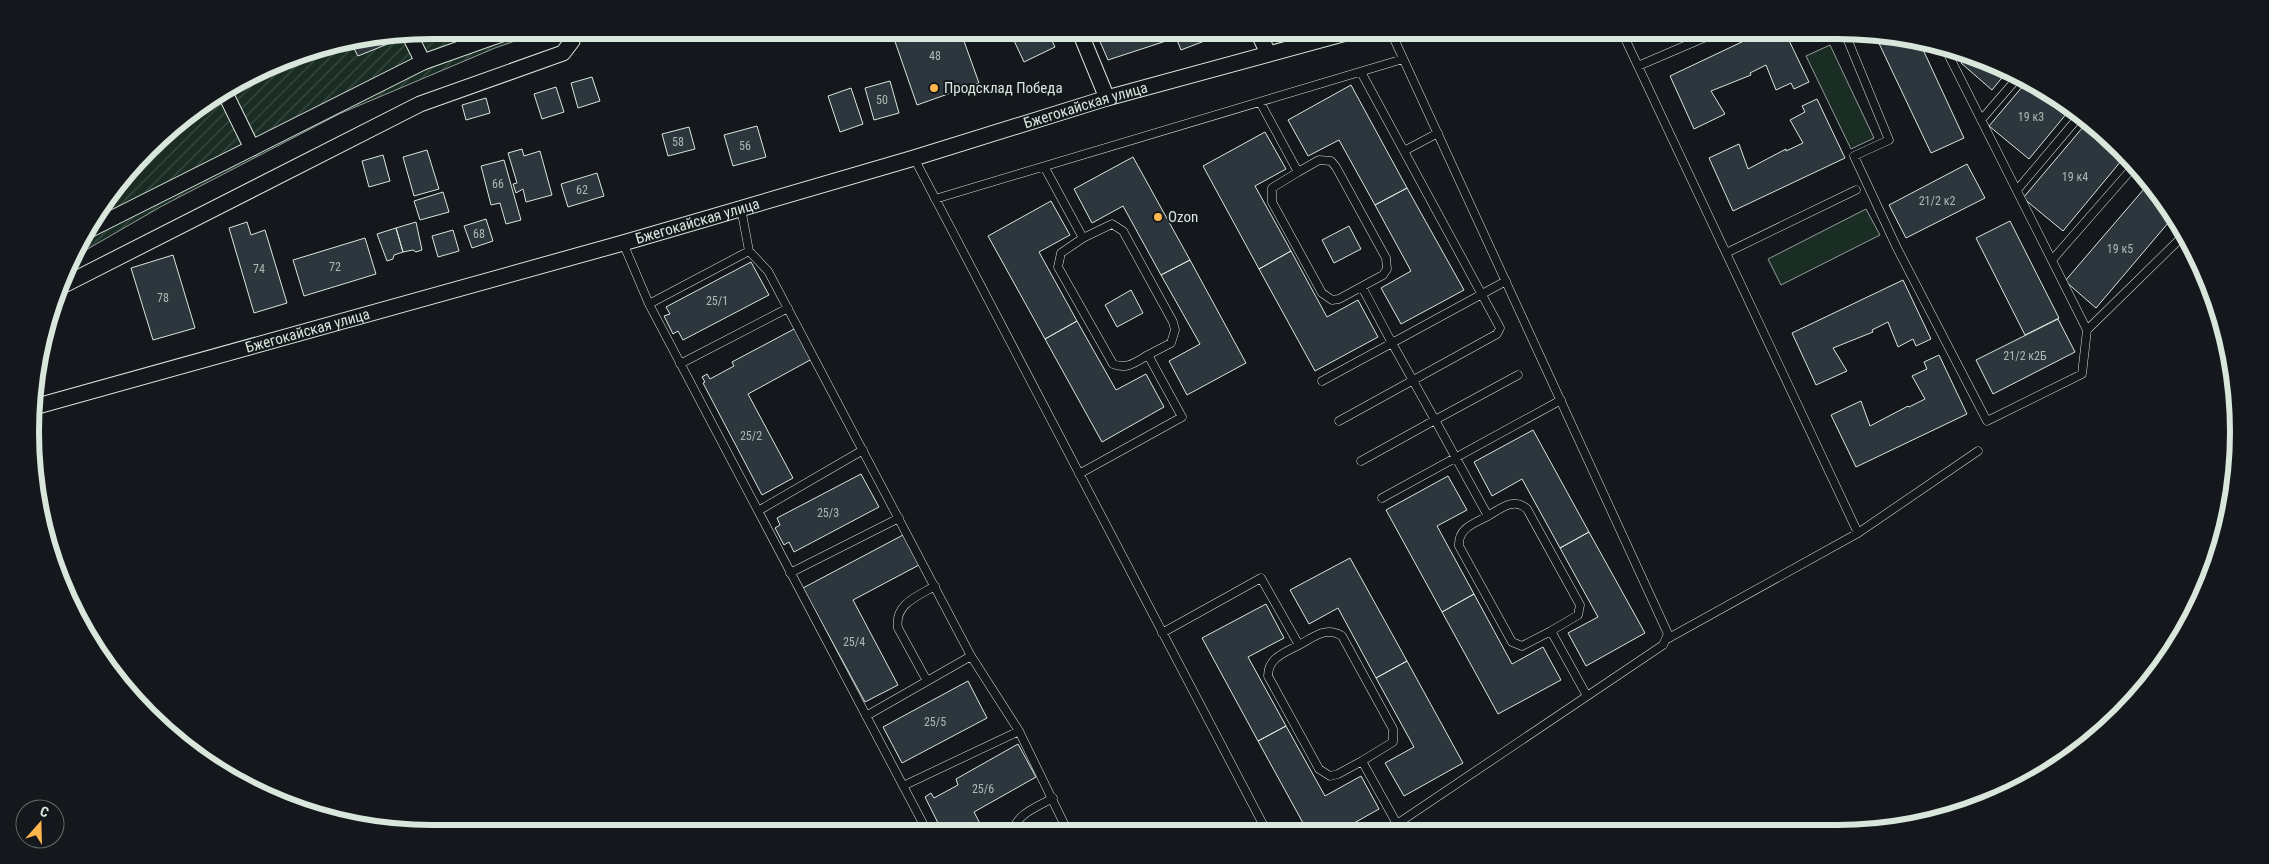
<svg xmlns="http://www.w3.org/2000/svg" width="2269" height="864" viewBox="0 0 2269 864" font-family="'Roboto Condensed',sans-serif">
	<defs>
		<pattern id="garden-furrows" width="10" height="10" patternUnits="userSpaceOnUse" patternTransform="scale(1.25)"><rect width="10" height="10" fill="#1a2d24"/><path d="M-1 1l2-2M0 10L10 0M9 11l2-2" fill="none" stroke="#3b4b43"/></pattern>
	</defs>
	<rect width="100%" height="100%" fill="#14181c"/>
	<path fill="#1a2d24" stroke="#939e99" d="M1830,45L1874,138L1851,149L1806,56Z
		M1866,209L1880,235L1781,285L1768,259Z"/>
	<path fill="url(#garden-furrows)" stroke="#939e99" d="M432,30H546L495,48L339,114L162,206L72,258L84,231L167,130L231,84L303,51Z"/>
	<path fill="#2c363c" stroke="#d8e6dc" d="M891,30H960L979,83L917,105Z
		M1009,30H1047L1055,47L1024,62Z
		M1095,30H1162L1166,41L1108,60Z
		M1173,30H1233L1181,50Z
		M1767,30H1784L1809,82L1794,89L1791,83L1776,90L1766,65L1750,73L1751,75L1711,91L1725,114L1694,129L1670,76Z
		M1875,35L1919,41L1964,138L1931,153Z
		M387,37L390,43L358,56L351,43Z
		M1968,54L2009,69L1992,90L1961,63Z
		M592,77L600,101L578,108L571,83Z
		M2028,80L2072,107L2029,159L1989,126Z
		M890,81L899,113L874,120L865,88Z
		M1351,85L1407,188L1375,205L1339,140L1308,156L1288,120Z
		M556,87L564,112L542,119L534,94Z
		M851,88L863,124L840,132L828,96Z
		M486,98L490,113L466,120L462,105Z
		M1817,99L1845,158L1733,211L1709,158L1739,144L1748,169L1786,149V151L1803,143L1790,120L1805,112L1802,106Z
		M2089,120L2126,155L2063,231L2023,198Z
		M757,126L766,157L733,166L724,135Z
		M689,127L695,149L668,156L662,134Z
		M1265,132L1286,169L1255,186L1291,251L1259,269L1203,166Z
		M522,149L524,156L540,151L552,195L526,202L523,189L516,193L513,184L517,183L508,153Z
		M427,150L439,189L414,196L403,157Z
		M383,155L390,181L369,187L362,161Z
		M1133,157L1190,260L1161,275L1123,206L1092,223L1074,189Z
		M504,160L521,220L506,224L500,203L491,205L481,166Z
		M1967,164L1985,198L1906,238L1889,205Z
		M597,173L604,196L568,207L561,184Z
		M2150,182L2174,216L2096,308L2065,281Z
		M1407,188L1464,290L1401,324L1381,288L1411,271L1375,205Z
		M443,192L449,212L420,220L414,201Z
		M1051,201L1070,235L1039,252L1077,321L1045,339L988,236Z
		M486,219L493,241L472,248L464,226Z
		M2010,221L2059,318L2025,335L1976,238Z
		M247,222L251,235L265,230L287,303L254,313L229,228Z
		M416,222L422,250L416,252L413,250L403,252L396,228Z
		M1349,226L1361,249L1334,263L1322,240Z
		M396,228L403,252L394,255L393,259L387,261L377,234Z
		M453,230L459,251L438,257L432,236Z
		M365,238L376,274L304,296L293,260Z
		M1291,251L1327,317L1358,300L1378,337L1315,371L1259,269Z
		M173,255L195,328L153,340L131,268Z
		M1190,260L1246,363L1187,395L1169,361L1200,344L1161,275Z
		M751,262L769,295L683,340L678,331L673,334L664,316L670,314L666,307Z
		M1903,280L1931,339L1916,346L1913,339L1898,347L1888,322L1872,330L1873,332L1833,348L1847,371L1816,385L1792,333Z
		M1131,290L1143,313L1117,327L1105,305Z
		M2058,319L2075,352L1993,394L1976,360Z
		M1077,321L1116,390L1146,374L1164,407L1102,442L1045,339Z
		M796,328L812,359L748,394L793,478L762,495L703,383L705,382L702,377L707,374L710,379L734,366L732,362Z
		M1939,355L1967,414L1856,467L1831,415L1861,401L1870,426L1908,406L1909,407L1925,399L1912,376L1927,369L1924,362Z
		M1533,430L1589,532L1560,548L1522,479L1492,496L1474,462Z
		M861,474L879,507L794,552L789,542L784,545L775,528L780,525L777,518Z
		M1448,476L1467,510L1437,526L1474,594L1442,612L1386,510Z
		M1589,532L1645,633L1586,666L1568,633L1598,617L1560,548Z
		M903,535L919,565L853,600L898,685L865,702L803,588Z
		M1350,558L1407,661L1376,678L1338,608L1309,624L1290,590Z
		M1474,594L1512,664L1543,647L1561,680L1498,714L1442,612Z
		M1266,604L1284,638L1248,657L1286,726L1258,741L1202,638Z
		M1407,661L1463,763L1404,796L1385,763L1414,747L1376,678Z
		M968,681L987,718L902,763L883,727Z
		M1286,726L1325,796L1361,776L1379,809L1338,832H1308L1258,741Z
		M1018,744L1036,777L974,812L985,833H943L925,797L931,793L934,798L958,785L956,779Z"/>
	<g fill="none" stroke-linecap="round" stroke-linejoin="round">
		<defs>
			<path id="service" d="M1621,30L1858,533L1667,639
				M1844,31L1889,140L1854,156L1897,248L1987,421L2082,374L2087,330
				M1943,44L2087,330L2186,233
				M1638,66L1722,30
				M1260,102L1298,172L1319,160L1331,161L1336,167L1386,258L1387,269L1383,275L1339,299L1332,300L1322,293L1272,202V188L1298,172
				M1981,120L2020,75
				M1404,151L1438,133
				M914,158L1267,832
				M1045,168L1083,238L1112,224L1123,231L1173,322L1175,330L1171,343L1148,355L1182,417L1079,474
				M2017,190L2082,113
				M935,199L1403,59
				M741,208L749,251
				M1083,238L1061,253L1058,267L1113,364C1126,370 1136,362 1148,355
				M623,243L649,304L928,833
				M1726,253L1856,190
				M2052,260L2136,164
				M1362,287L1392,343L1506,281
				M649,304L749,251L768,271L971,656L1019,731L1068,832
				M680,364L788,308
				M1322,381L1392,343L1435,420L1518,375
				M1339,421L1497,334L1500,328L1361,72
				M1361,461L1435,420L1488,516C1501,508 1514,497 1527,509L1580,605L1578,615L1551,631L1587,696
				M1382,498L1561,400
				M758,511L863,450
				M1488,516C1473,524 1458,528 1459,546L1512,642L1522,646L1551,631
				M1858,533L1978,451
				M790,573L899,518
				M1162,633L1261,578L1299,645C1314,637 1326,626 1342,636L1393,729V742L1362,761L1397,824
				M1299,645C1284,653 1268,658 1268,676L1319,769L1330,776L1338,774L1362,761
				M927,681L898,628C894,604 918,596 935,586
				M866,716L971,656
				M903,786L1019,731
				M1385,832L1663,645L1668,634L1390,30
				M1012,833C1016,814 1037,807 1053,798"/>
			<g id="minor">
				<path d="M1079,30L1107,98"/>
				<path d="M1257,30L1268,53"/>
				<path d="M409,34L423,62"/>
				<path d="M223,89L252,148"/>
				<path d="M83,233L423,62L513,30"/>
				<path d="M58,288L420,104L563,53L572,41L569,30"/>
				<path id="s1" d="M34,407L623,243L914,158L1107,98L1357,30"/>
			</g>
		</defs>
		<use href="#service" stroke="#d8e6dc" stroke-width="9"/>
		<use href="#minor" stroke="#d8e6dc" stroke-width="17"/>
		<use href="#service" stroke="#14181c" stroke-width="8"/>
		<use href="#minor" stroke="#14181c" stroke-width="15"/>
	</g>
	<g fill="#ffb74d" stroke="#14181c" stroke-width="2">
		<circle cx="934" cy="88" r="5"/>
		<circle cx="1158" cy="217" r="5"/>
	</g>
	<g text-anchor="middle" stroke-width="4" stroke-linejoin="round" paint-order="stroke">
		<g font-size="12" fill="#adbab4">
			<text x="935" y="60">48</text>
			<text x="882" y="104">50</text>
			<text x="2031" y="121">19 к3</text>
			<text x="678" y="146">58</text>
			<text x="745" y="150">56</text>
			<text x="2075" y="181">19 к4</text>
			<text x="498" y="188">66</text>
			<text x="582" y="194">62</text>
			<text x="1937" y="205">21/2 к2</text>
			<text x="479" y="238">68</text>
			<text x="2120" y="253">19 к5</text>
			<text x="335" y="271">72</text>
			<text x="259" y="273">74</text>
			<text x="163" y="302">78</text>
			<text x="717" y="305">25/1</text>
			<text x="2025" y="360">21/2 к2Б</text>
			<text x="751" y="440">25/2</text>
			<text x="828" y="517">25/3</text>
			<text x="854" y="646">25/4</text>
			<text x="935" y="726">25/5</text>
			<text x="983" y="793">25/6</text>
		</g>
		<g font-size="15" fill="#d8e6dc" stroke="#14181c" text-anchor="start">
			<text x="944" y="93">Продсклад Победа</text>
			<text x="1168" y="222">Ozon</text>
		</g>
		<g font-size="15" fill="#d8e6dc" stroke="#14181c">
			<text dy="5" stroke="none"><textPath href="#s1" startOffset="1094">Бжегокайская улица</textPath></text>
			<text dy="5" stroke="none"><textPath href="#s1" startOffset="689">Бжегокайская улица</textPath></text>
			<text dy="5" stroke="none"><textPath href="#s1" startOffset="284">Бжегокайская улица</textPath></text>
		</g>
	</g>
	<path d="M0 0H2269V864H0ZM432 39H1837A393 393 0 0 1 2230 432V432A393 393 0 0 1 1837 825H432A393 393 0 0 1 39 432V432A393 393 0 0 1 432 39Z" fill="#14181c" fill-rule="evenodd"/>
	<path fill="none" stroke="#d8e6dc" stroke-width="6" d="M432 39H1837A393 393 0 0 1 2230 432V432A393 393 0 0 1 1837 825H432A393 393 0 0 1 39 432V432A393 393 0 0 1 432 39Z"/>
	<g transform="translate(40 824) rotate(20)"><circle r="24" fill="#14181c" stroke="#626a69"/>
	<path d="M0-4L9 19L0 12L-9 19Z" fill="#ffb74d"/>
	<text y="-8" font-size="14" font-weight="bold" text-anchor="middle" fill="#d8e6dc">С</text>
	</g>
</svg>
